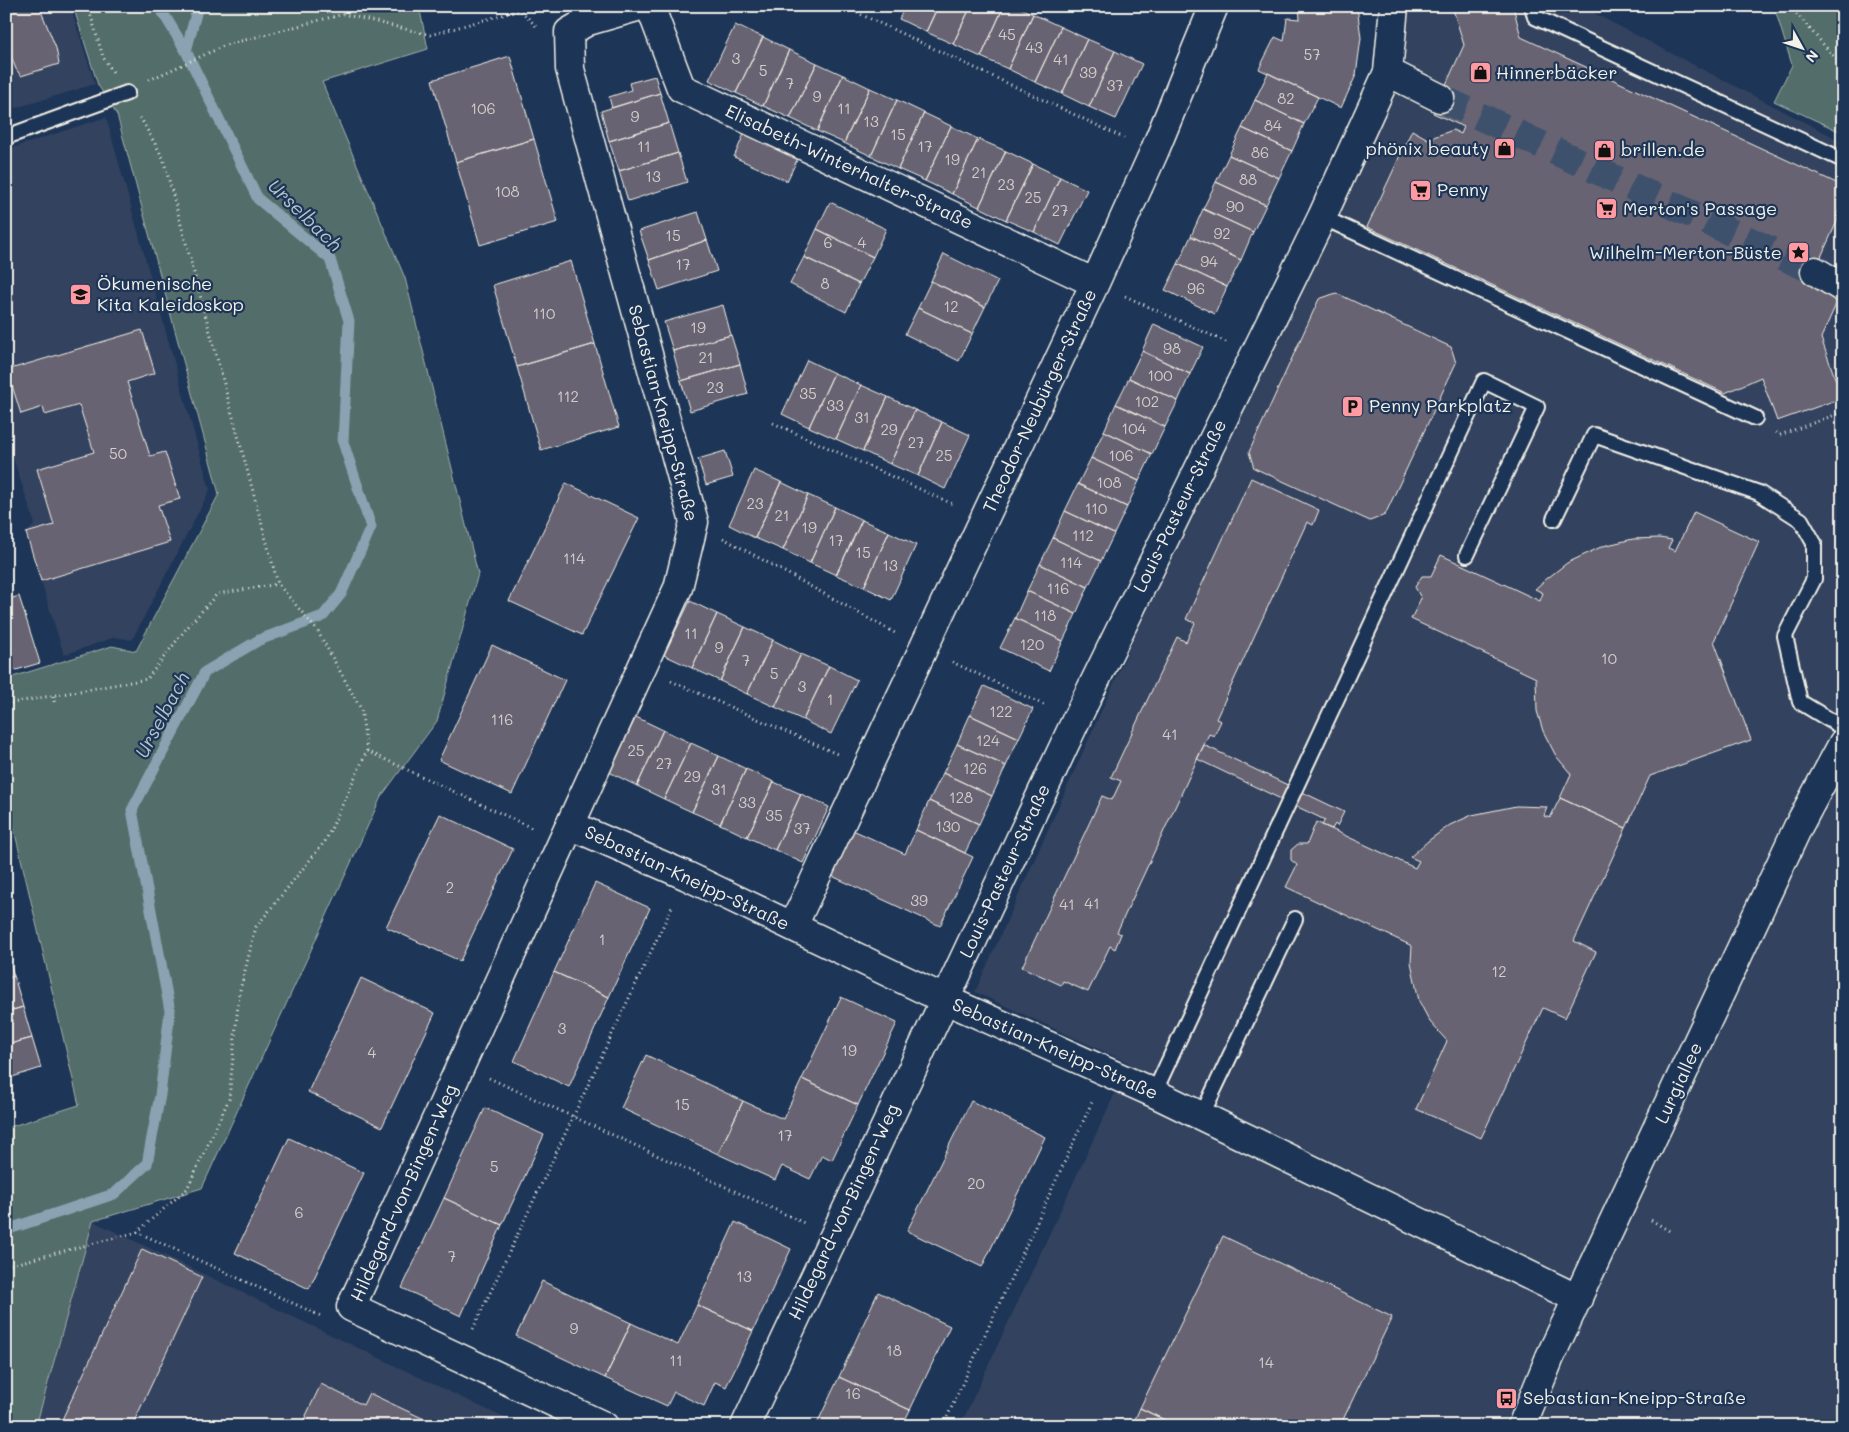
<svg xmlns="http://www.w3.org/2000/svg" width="1849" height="1432" viewBox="0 0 1849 1432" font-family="Mali,sans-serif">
	<rect width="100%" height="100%" fill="#1d3557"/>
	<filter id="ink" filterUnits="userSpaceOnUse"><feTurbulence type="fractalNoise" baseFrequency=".02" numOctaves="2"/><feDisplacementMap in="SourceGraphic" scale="10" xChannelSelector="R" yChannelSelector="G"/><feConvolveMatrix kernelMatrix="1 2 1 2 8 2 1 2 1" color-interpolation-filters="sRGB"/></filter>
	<g filter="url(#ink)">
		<path fill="#33435f" d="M6,6H70L95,84L6,111Z
			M1407,6H1580L1843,142V1426H960L1129,1063L975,992L1322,220Z
			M106,117L210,490L132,640L115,637L64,655L26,533L35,524L6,437V150Z
			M93,1221L521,1426H36Z"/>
		<path fill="#536d6b" stroke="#a4afaa" d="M73,6H419L428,49L322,82L405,278L478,574L437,721L381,797L202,1188L93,1221L36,1426H6V1128L79,1105L6,795V679L112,646L136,651L219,494L117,115L98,85Z
			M1774,6H1843V133L1774,101L1792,65Z"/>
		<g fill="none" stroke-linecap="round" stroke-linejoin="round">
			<path stroke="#8aa2b1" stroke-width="11" d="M186,51L198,6
				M6,1230L114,1194L147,1164L160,1095L170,1011L132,810L205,672L259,640L323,616L341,594L371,527L343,442L349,321L330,259L258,199L186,51L159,6"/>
		</g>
		<path fill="#676472" stroke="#f4f1e8" d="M6,6H39L56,48L59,64L21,76L16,69L6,43Z
			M905,6H938L926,32L899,19Z
			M938,6H971L953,44L926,32Z
			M971,6H1004L981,57L953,44Z
			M1004,6H1017L1033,14L1008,69L981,57Z
			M1299,6H1357L1361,38L1356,75L1341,108L1259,69L1275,37L1284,41L1287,18L1300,19Z
			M1452,6H1513L1521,37L1843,186V202L1836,216L1839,217L1811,279L1841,293L1821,338L1842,398L1777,421L1761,377L1725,393L1367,227L1412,130L1428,139L1453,130L1461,134L1464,127L1433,113L1464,45Z
			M1033,14L1061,27L1035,82L1008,69Z
			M735,25L763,37L736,93L709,80Z
			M1061,27L1087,39L1062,94L1035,82Z
			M763,37L789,50L763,106L736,93Z
			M1087,39L1115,51L1089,107L1062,94Z
			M789,50L817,63L790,118L763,106Z
			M1115,51L1142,64L1116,119L1089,107Z
			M510,56L534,139L456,162L432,80Z
			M817,63L843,75L817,131L790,118Z
			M1268,73L1318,97L1304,124L1255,100Z
			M843,75L870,88L844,143L817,131Z
			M655,76L660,93L612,108L609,97L631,90L629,83Z
			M870,88L897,100L871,156L844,143Z
			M660,93L669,123L609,141L601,111Z
			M897,100L924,113L898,169L871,156Z
			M1255,100L1304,124L1292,151L1242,128Z
			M924,113L951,126L925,181L898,169Z
			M669,123L678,153L619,171L609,141Z
			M951,126L978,139L952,194L925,181Z
			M1242,128L1292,151L1279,178L1229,155Z
			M744,134L798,158L787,181L734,157Z
			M534,139L558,222L480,245L456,162Z
			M978,139L1006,151L979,207L952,194Z
			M1006,151L1033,164L1006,220L979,207Z
			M678,153L687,182L628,201L619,171Z
			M1229,155L1279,178L1266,205L1216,182Z
			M1033,164L1060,177L1034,232L1006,220Z
			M1060,177L1087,190L1060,245L1034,232Z
			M1216,182L1266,205L1253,232L1203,209Z
			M830,202L886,229L873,257L817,229Z
			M1203,209L1253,232L1241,260L1191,236Z
			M698,212L707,240L649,260L639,231Z
			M817,229L873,257L859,284L804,257Z
			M1191,236L1241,260L1227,287L1178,264Z
			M707,240L717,271L659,290L649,260Z
			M944,254L998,281L985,307L931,281Z
			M804,257L859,284L846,312L790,284Z
			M571,261L595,344L517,367L493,285Z
			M1178,264L1227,287L1215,314L1165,290Z
			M931,281L985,307L972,334L918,308Z
			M1336,293L1451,347L1456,363L1385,515L1370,521L1254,468L1249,452L1319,299Z
			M723,305L731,335L673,351L664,322Z
			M918,308L972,334L959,361L905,334Z
			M1154,324L1203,347L1190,374L1142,351Z
			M142,330L155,373L127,382L150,456L165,452L180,499L158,505L170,542L41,581L26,533L54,525L37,469L94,452L79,405L45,415L43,407L21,414L7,370Z
			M731,335L740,364L681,381L673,351Z
			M595,344L619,427L541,450L517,367Z
			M1142,351L1190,374L1178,401L1129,378Z
			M807,360L834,373L809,427L782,414Z
			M740,364L748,394L690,411L681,381Z
			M834,373L861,385L836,439L809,427Z
			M1129,378L1178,401L1165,427L1116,404Z
			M861,385L888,397L863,451L836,439Z
			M888,397L915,410L890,464L863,451Z
			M1116,404L1165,427L1152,454L1104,431Z
			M915,410L942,422L918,476L890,464Z
			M942,422L970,435L945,489L918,476Z
			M1104,431L1152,454L1139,481L1091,458Z
			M725,451L733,477L706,485L698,459Z
			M1091,458L1139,481L1127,507L1078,484Z
			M754,470L781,482L755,538L729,525Z
			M1251,478L1319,510L1313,525L1307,522L1216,719L1221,721L1214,736L1209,734L1117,932L1121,934L1115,949L1110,946L1088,992L1063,981L1061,985L1022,967L1102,796L1112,800L1121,781L1111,777L1177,637L1186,642L1195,623L1186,619Z
			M781,482L808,495L783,550L755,538Z
			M566,483L639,518L582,635L509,601Z
			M1078,484L1127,507L1114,534L1065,511Z
			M808,495L835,507L810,563L783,550Z
			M835,507L862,520L836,575L810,563Z
			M1065,511L1114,534L1101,561L1053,538Z
			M1694,512L1759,542L1714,641L1751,740L1650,776L1626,828L1560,798L1571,774L1556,756L1543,731L1537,711L1536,678L1411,619L1421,598L1415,587L1422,576H1431L1441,555L1540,601L1543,593L1535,589L1544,581L1567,563L1603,546L1633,539L1659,538L1672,540L1668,548L1675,551Z
			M862,520L889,532L864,587L836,575Z
			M889,532L916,545L891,600L864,587Z
			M1053,538L1101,561L1088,587L1040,564Z
			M1040,564L1088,587L1076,614L1027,591Z
			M1027,591L1076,614L1063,641L1015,618Z
			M19,596L40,663L6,673V600Z
			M690,601L717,614L692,668L664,655Z
			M717,614L745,627L720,681L692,668Z
			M1015,618L1063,641L1049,671L1000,648Z
			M745,627L773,640L747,694L720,681Z
			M773,640L801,654L775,707L747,694Z
			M492,645L565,680L512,794L439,760Z
			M801,654L829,666L803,720L775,707Z
			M829,666L857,680L831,734L803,720Z
			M984,686L1033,709L1019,738L970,715Z
			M970,715L1019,738L1006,766L957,744Z
			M636,717L663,730L637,786L609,772Z
			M663,730L691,743L664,799L637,786Z
			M691,743L719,756L692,812L664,799Z
			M957,744L1006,766L992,796L943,773Z
			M1204,745L1344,812L1337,826L1335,824L1332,829L1322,825L1325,820L1197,759Z
			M719,756L746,769L720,824L692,812Z
			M746,769L774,782L747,837L720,824Z
			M943,773L992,796L979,824L929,801Z
			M774,782L801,794L775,850L747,837Z
			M801,794L829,807L803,863L775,850Z
			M1560,798L1626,828L1574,941L1596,952L1565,1018L1543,1008L1481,1138L1416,1109L1447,1041L1430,1022L1419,1001L1411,962L1412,946L1286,887L1297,865L1291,860V850L1298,844H1307L1316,822L1415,868L1419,861L1410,857L1428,841L1450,825L1472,815L1516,806L1547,807L1544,816L1550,818Z
			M929,801L979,824L965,853L916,830Z
			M440,814L513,849L460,961L386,927Z
			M853,830L905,854L916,830L973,857L940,926L832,876Z
			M595,883L650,908L609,997L554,972Z
			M6,950L14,976L6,979Z
			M554,972L609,997L569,1087L514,1061Z
			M14,976L23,1007L6,1012V979Z
			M361,978L435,1013L382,1127L308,1092Z
			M841,997L897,1023L858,1105L802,1079Z
			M23,1007L32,1038L6,1045V1012Z
			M32,1038L41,1068L6,1079V1045Z
			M646,1055L743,1101L718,1154L621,1108Z
			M802,1079L858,1105L832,1160L822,1155L810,1179L782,1166L775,1180L718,1154L743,1101L783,1119Z
			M971,1101L1045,1137L982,1267L907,1231Z
			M485,1108L544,1135L502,1225L444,1198Z
			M289,1138L364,1173L309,1289L235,1253Z
			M444,1198L502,1225L461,1316L402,1288Z
			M735,1222L791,1249L753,1331L697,1305Z
			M1223,1236L1392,1317L1340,1426H1177L1140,1408Z
			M142,1249L202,1277L132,1426H59Z
			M542,1281L631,1323L605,1378L516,1336Z
			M878,1292L950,1326L910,1410L839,1377Z
			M697,1305L753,1331L726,1387L715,1382L704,1406L674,1392L667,1406L605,1378L631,1323L678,1345Z
			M839,1377L910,1410L902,1426H816Z
			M321,1384L363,1405L369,1393L439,1426H301Z
			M1140,1408L1177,1426H1132Z"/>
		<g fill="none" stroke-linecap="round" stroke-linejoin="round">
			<path stroke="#3d516d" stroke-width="28" stroke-dasharray="28 14" stroke-linecap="butt" d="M1440,98L1815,271"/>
			<defs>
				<path id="lane" d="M1532,6L1535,17L1843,160
					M6,137L127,93
					M1322,217L1755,418
					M1554,519L1594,435L1759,493L1801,520L1814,543V579L1785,636L1800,702L1843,728
					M1154,1093L1484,381L1537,407L1467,555
					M1201,1117L1295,919"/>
				<path id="street" d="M640,6L588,21L569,32L570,69L694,522L678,588L570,825L687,876L944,999L1154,1093L1578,1299
					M650,6L681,88L1095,283
					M1388,72L1440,98
					M1815,271L1843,288
					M570,825L351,1307L604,1426
					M793,926L1095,283L1154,152L1214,6
					M745,1426L1077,718L1322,217L1388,72L1394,6"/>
				<path id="secondary" d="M1522,1426L1550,1357L1798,827L1843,743"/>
			</defs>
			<use href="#lane" stroke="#f4f1e8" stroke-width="18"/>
			<use href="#street" stroke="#f4f1e8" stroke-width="31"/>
			<use href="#secondary" stroke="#f4f1e8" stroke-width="31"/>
			<path stroke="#f4f1e8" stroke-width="3" stroke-dasharray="1 4" stroke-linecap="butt" d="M88,6L103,57L113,72
				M843,6L1124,138
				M1790,6L1843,67
				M149,80L226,45L343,14L430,35L520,10L536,26
				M1125,296L1226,342
				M773,423L955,505
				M1776,432L1780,435L1843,412
				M723,538L895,633
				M952,662L1046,706
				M671,681L837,754
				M53,696L55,705
				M6,704L147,679L185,630L217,594L278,584
				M367,751L532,828
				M489,1078L804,1223
				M1651,1220L1671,1232
				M137,1232L321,1316
				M6,1266L137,1232L187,1189L229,1099L239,994L256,927L326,840L367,751L361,709L317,630L278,584L163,158L139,115
				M473,1329L673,905
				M943,1426L1092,1102"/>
			<use href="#lane" stroke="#1d3557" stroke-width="14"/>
			<use href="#street" stroke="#1d3557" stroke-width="28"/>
			<use href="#secondary" stroke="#1d3557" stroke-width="28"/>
		</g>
	</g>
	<defs>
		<symbol id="shop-square" viewBox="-11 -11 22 22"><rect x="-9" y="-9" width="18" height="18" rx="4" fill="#ff9aa2" stroke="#1d3557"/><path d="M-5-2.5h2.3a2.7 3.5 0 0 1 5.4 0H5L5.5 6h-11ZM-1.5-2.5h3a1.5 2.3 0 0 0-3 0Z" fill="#111"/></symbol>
		<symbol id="supermarket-square" viewBox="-11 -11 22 22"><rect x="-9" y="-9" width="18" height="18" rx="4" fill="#ff9aa2" stroke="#1d3557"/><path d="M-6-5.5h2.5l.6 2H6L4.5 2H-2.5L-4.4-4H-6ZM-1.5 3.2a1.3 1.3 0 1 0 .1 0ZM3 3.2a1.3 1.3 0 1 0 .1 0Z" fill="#111"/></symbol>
		<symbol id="sight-square" viewBox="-11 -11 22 22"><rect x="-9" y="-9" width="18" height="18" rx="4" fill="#ff9aa2" stroke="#1d3557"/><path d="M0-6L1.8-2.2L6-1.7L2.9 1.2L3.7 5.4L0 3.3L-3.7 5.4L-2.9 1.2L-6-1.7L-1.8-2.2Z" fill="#111"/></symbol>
		<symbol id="school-square" viewBox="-11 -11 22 22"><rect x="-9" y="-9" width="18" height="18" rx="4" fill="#ff9aa2" stroke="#1d3557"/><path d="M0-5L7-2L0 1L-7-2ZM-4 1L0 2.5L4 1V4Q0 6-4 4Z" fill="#111"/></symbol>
		<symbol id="parking-square" viewBox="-11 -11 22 22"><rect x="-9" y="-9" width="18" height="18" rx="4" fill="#ff9aa2" stroke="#1d3557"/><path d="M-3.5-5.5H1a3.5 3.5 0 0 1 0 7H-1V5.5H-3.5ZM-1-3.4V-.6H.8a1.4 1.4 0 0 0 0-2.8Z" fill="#111"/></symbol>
		<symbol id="bus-square" viewBox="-11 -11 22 22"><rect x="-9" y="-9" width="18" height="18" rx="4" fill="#ff9aa2" stroke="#1d3557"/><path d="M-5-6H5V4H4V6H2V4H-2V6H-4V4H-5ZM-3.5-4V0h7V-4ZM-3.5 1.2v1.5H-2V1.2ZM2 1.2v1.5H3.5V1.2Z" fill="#111"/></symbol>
	</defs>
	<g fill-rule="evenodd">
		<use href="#shop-square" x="1468" y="60" width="25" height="25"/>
		<use href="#shop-square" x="1492" y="136" width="25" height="25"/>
		<use href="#shop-square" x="1592" y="138" width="25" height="25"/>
		<use href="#supermarket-square" x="1408" y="178" width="25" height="25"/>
		<use href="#supermarket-square" x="1594" y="196" width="25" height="25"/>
		<use href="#sight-square" x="1786" y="240" width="25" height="25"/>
		<use href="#school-square" x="68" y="282" width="25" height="25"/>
		<use href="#parking-square" x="1340" y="394" width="25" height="25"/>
		<use href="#bus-square" x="1494" y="1386" width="25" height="25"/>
	</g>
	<g text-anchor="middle" stroke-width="4.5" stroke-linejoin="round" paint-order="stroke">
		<g font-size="15" fill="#d1ceca">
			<text x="1007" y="40">45</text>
			<text x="1034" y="53">43</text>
			<text x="1312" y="60">57</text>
			<text x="736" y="64">3</text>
			<text x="1061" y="65">41</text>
			<text x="763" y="76">5</text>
			<text x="1088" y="78">39</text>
			<text x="790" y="89">7</text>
			<text x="1115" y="91">37</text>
			<text x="817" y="102">9</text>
			<text x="1286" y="104">82</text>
			<text x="483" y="114">106</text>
			<text x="844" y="114">11</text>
			<text x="635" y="122">9</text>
			<text x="871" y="127">13</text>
			<text x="1273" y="131">84</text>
			<text x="898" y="140">15</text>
			<text x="644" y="152">11</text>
			<text x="925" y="152">17</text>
			<text x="1260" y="158">86</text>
			<text x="952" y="165">19</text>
			<text x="979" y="178">21</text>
			<text x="653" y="182">13</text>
			<text x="1248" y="185">88</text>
			<text x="1006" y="190">23</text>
			<text x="507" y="197">108</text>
			<text x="1033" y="203">25</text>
			<text x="1235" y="212">90</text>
			<text x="1060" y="216">27</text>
			<text x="1222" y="239">92</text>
			<text x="673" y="241">15</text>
			<text x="828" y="248">6</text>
			<text x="862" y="248">4</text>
			<text x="1209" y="267">94</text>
			<text x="683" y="270">17</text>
			<text x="825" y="289">8</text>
			<text x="1196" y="294">96</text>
			<text x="951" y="312">12</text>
			<text x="544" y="319">110</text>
			<text x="698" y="333">19</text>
			<text x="1172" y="354">98</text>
			<text x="706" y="363">21</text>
			<text x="1160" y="381">100</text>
			<text x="715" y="393">23</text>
			<text x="808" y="399">35</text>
			<text x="568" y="402">112</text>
			<text x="1147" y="407">102</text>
			<text x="835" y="411">33</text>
			<text x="862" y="423">31</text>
			<text x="1134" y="434">104</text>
			<text x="889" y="435">29</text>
			<text x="916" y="448">27</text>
			<text x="118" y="459">50</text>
			<text x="944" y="461">25</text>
			<text x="1121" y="461">106</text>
			<text x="1109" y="488">108</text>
			<text x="755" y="509">23</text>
			<text x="1096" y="514">110</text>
			<text x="782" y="521">21</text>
			<text x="809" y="533">19</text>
			<text x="1083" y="541">112</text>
			<text x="836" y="546">17</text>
			<text x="863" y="558">15</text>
			<text x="574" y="564">114</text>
			<text x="1071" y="568">114</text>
			<text x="890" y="571">13</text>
			<text x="1058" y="594">116</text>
			<text x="1045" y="621">118</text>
			<text x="691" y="639">11</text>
			<text x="1032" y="650">120</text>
			<text x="719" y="653">9</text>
			<text x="1609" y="664">10</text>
			<text x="746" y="666">7</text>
			<text x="774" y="679">5</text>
			<text x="802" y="692">3</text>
			<text x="830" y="705">1</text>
			<text x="1001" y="717">122</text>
			<text x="502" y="725">116</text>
			<text x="1170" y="740">41</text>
			<text x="988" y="746">124</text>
			<text x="636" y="756">25</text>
			<text x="664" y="769">27</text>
			<text x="975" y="774">126</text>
			<text x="692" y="782">29</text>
			<text x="719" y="795">31</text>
			<text x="961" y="803">128</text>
			<text x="747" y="808">33</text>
			<text x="774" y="821">35</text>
			<text x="948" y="832">130</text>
			<text x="802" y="834">37</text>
			<text x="450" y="893">2</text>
			<text x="919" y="906">39</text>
			<text x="1092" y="909">41</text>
			<text x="1067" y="910">41</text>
			<text x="602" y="945">1</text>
			<text x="1499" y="977">12</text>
			<text x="562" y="1034">3</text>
			<text x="849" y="1056">19</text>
			<text x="372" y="1058">4</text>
			<text x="682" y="1110">15</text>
			<text x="785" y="1141">17</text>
			<text x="494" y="1172">5</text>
			<text x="976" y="1189">20</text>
			<text x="299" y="1218">6</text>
			<text x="452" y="1262">7</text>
			<text x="744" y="1282">13</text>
			<text x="574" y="1334">9</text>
			<text x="894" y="1356">18</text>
			<text x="676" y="1366">11</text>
			<text x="1266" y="1368">14</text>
			<text x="853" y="1399">16</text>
		</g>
		<g font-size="18" fill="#f4f1e8" stroke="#1d3557" text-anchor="start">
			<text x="1496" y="79">Hinnerbäcker</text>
			<text x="1489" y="155" text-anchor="end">phönix beauty</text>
			<text x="1621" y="156">brillen.de</text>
			<text x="1437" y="196">Penny</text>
			<text x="1623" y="215">Merton's Passage</text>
			<text x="1782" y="259" text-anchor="end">Wilhelm-Merton-Büste</text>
			<text x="97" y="290">Ökumenische<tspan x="97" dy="21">Kita Kaleidoskop</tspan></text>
			<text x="1369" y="412">Penny Parkplatz</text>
			<text x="1523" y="1404">Sebastian-Kneipp-Straße</text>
		</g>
		<g font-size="18" fill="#f4f1e8" stroke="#1d3557">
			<text transform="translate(849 167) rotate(25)" y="6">Elisabeth-Winterhalter-Straße</text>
			<text transform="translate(1040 401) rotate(-65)" y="6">Theodor-Neubürger-Straße</text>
			<text transform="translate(663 413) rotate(75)" y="6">Sebastian-Kneipp-Straße</text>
			<text transform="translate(1180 506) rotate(-64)" y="6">Louis-Pasteur-Straße</text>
			<text transform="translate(1005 871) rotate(-65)" y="6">Louis-Pasteur-Straße</text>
			<text transform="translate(687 878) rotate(25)" y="6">Sebastian-Kneipp-Straße</text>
			<text transform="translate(1055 1049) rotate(24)" y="6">Sebastian-Kneipp-Straße</text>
			<text transform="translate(1679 1083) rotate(-65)" y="6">Lurgiallee</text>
			<text transform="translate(404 1193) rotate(-66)" y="6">Hildegard-von-Bingen-Weg</text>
			<text transform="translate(844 1212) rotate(-65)" y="6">Hildegard-von-Bingen-Weg</text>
		</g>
		<g font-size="19" font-style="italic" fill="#b6c3c8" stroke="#1d3557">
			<text transform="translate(305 215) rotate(44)" y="7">Urselbach</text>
			<text transform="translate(162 715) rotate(-62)" y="7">Urselbach</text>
		</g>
	</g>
	<rect width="1849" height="1432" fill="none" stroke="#1d3557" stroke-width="25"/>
	<rect x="12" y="12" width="1824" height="1407" fill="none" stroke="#f4f1e8" stroke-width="2" filter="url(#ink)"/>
	<g transform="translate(1802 48) rotate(130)" stroke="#1d3557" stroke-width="4" paint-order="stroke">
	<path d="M0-4L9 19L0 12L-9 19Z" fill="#f4f1e8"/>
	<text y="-8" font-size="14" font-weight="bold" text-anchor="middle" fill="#f4f1e8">N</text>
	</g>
</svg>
